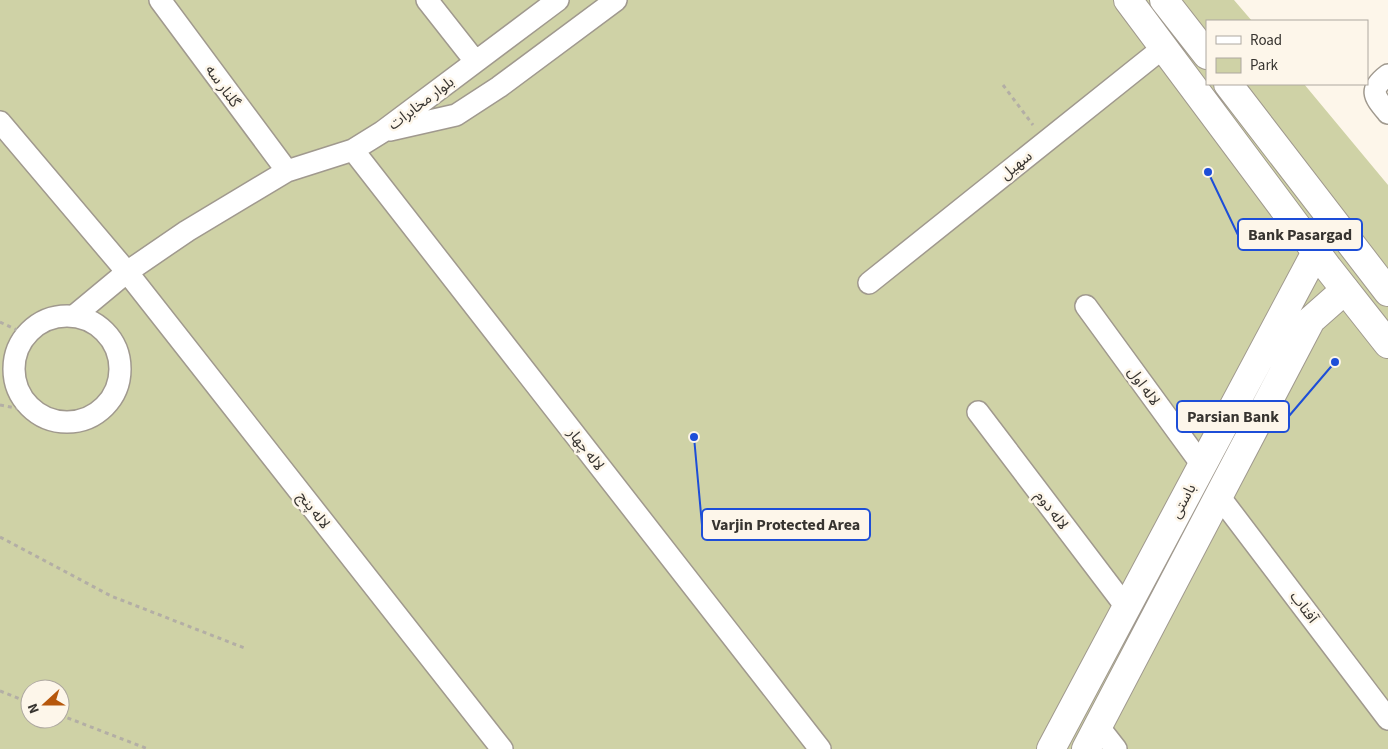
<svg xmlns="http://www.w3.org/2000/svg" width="1388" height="749" viewBox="0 0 1388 749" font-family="'Source Sans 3','Noto Sans Arabic',sans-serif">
	<rect width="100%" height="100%" fill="#fdf6ea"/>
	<path fill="#cfd2a6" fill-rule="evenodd" d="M0,0H1234L1252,21H1207V84H1304L1388,185V749H0ZM30,689H60V719H30Z"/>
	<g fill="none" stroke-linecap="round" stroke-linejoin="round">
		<defs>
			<path id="street" d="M160,0L287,171
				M427,0L475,61
				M1388,75C1368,90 1374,96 1388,113
				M0,122L127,272L502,749
				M390,130L456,115L499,87L616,0
				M353,150L820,749
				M869,283L1164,47
				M1086,306L1202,465
				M74,316L127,272L187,231L287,171L353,150L382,132L558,0
				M14 369a53 53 0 1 1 106 0a53 53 0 1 1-106 0Z
				M978,412L1126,607
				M1219,496L1388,719
				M1098,726L1116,749"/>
			<path id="secondary" d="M1051,749L1316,252
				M1086,749L1311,320L1345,290"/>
			<path id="primary" d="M1128,0L1328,268L1388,344
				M1164,0L1207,55
				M1228,84L1388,292"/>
		</defs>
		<use href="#street" stroke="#a0998e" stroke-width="24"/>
		<use href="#secondary" stroke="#a0998e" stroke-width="30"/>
		<use href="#primary" stroke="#a0998e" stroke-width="30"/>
		<path stroke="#b3aea5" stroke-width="3" stroke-dasharray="4 4" stroke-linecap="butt" d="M1003,85L1033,125
			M0,322L27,335
			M0,405L36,412
			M0,537L111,596L247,649
			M0,691L30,703
			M60,715L148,749"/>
		<use href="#street" stroke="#fff" stroke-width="21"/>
		<use href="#secondary" stroke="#fff" stroke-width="28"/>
		<use href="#primary" stroke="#fff" stroke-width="28"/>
	</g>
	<g text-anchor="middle" stroke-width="5" stroke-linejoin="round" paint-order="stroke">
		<g font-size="15" fill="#373430" stroke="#fdf6ea">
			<text transform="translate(223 86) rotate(54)" y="5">گلنار سه</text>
			<text transform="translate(421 103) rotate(-37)" y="5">بلوار مخابرات</text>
			<text transform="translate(1016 165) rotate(-39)" y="5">سهیل</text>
			<text transform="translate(1144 386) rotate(54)" y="5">لاله اول</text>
			<text transform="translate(586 449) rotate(52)" y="5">لاله چهار</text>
			<text transform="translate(1183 501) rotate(-62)" y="5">باستی</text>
			<text transform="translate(314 510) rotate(52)" y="5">لاله پنج</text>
			<text transform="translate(1052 510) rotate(53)" y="5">لاله دوم</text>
			<text transform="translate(1304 607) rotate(53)" y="5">آفتاب</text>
		</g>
	</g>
	<path fill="none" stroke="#1d4ed8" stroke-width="2" d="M1208 172L1238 235M1335 362L1289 416M694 437L702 525"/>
	<g fill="#1d4ed8" stroke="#fdf6ea" stroke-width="2">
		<circle cx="1208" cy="172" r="5"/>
		<circle cx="1335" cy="362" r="5"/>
		<circle cx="694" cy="437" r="5"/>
	</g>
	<g fill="#fdf6ea" stroke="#1d4ed8" stroke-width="2">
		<rect x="1238" y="219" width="124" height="31" rx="5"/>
		<rect x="1177" y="401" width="112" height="31" rx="5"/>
		<rect x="702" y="509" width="168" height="31" rx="5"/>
	</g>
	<g font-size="16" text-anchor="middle" font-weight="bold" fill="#373430">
		<text x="1300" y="240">Bank Pasargad</text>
		<text x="1233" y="422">Parsian Bank</text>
		<text x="786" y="530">Varjin Protected Area</text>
	</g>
	<rect x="1206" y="20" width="162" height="65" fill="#fdf6ea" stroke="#aea8a0"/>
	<rect x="1216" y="36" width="25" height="8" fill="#ffffff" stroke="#aea8a0"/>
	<text x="1250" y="45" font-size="15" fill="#373430">Road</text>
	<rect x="1216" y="58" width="25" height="15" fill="#cfd2a6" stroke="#aea8a0"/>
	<text x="1250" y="70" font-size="15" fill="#373430">Park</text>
	<g transform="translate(45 704) rotate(249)"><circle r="24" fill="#fdf6ea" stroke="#aea8a0"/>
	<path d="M0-4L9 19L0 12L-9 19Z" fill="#b6570c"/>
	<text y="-8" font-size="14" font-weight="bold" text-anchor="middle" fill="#373430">N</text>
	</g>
</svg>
